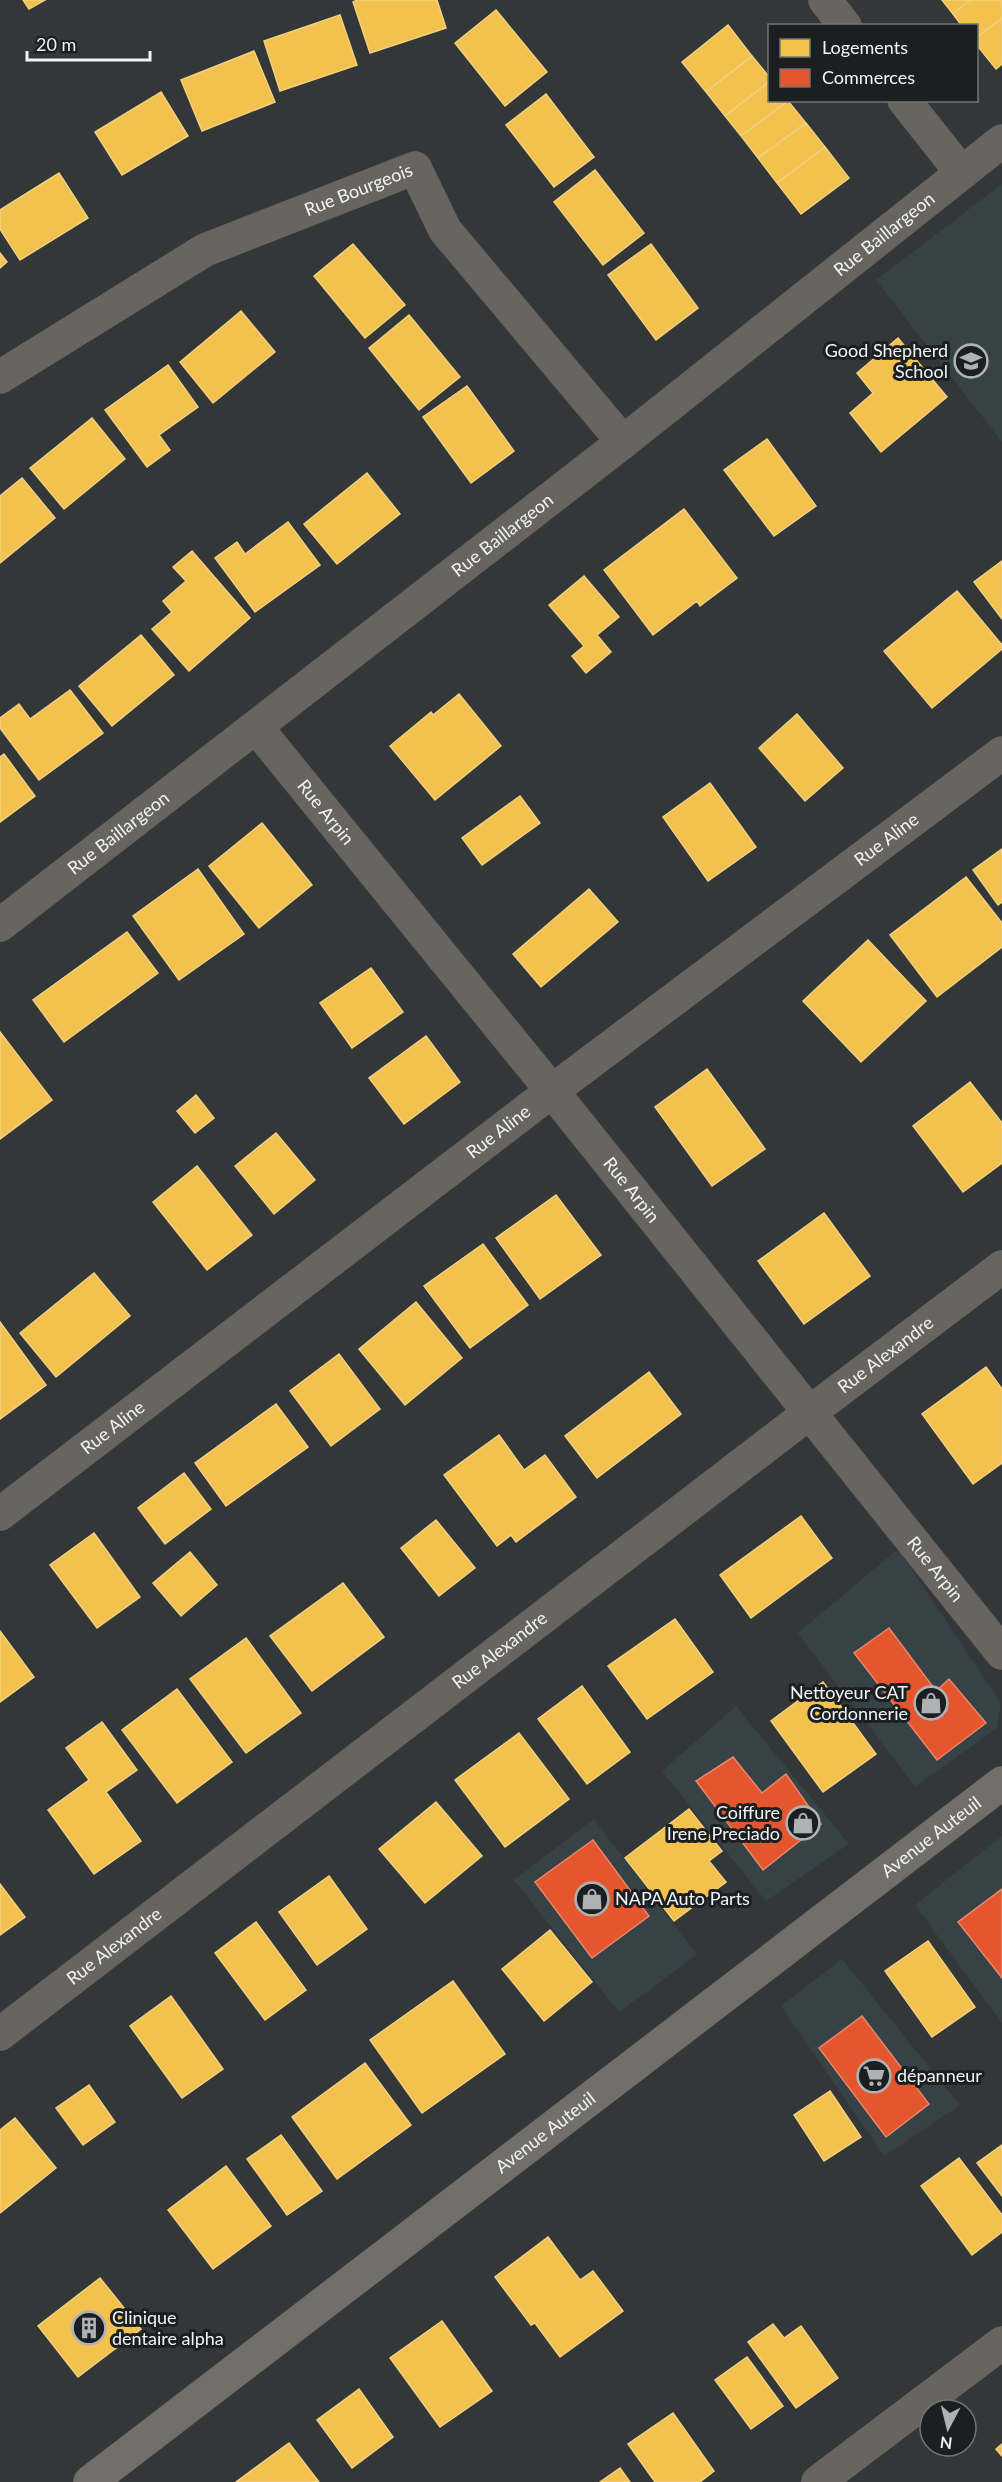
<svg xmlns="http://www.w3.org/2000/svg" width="1002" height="2482" viewBox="0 0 1002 2482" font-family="Lato,sans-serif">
	<rect width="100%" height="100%" fill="#343738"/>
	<path fill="#364245" d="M1002,184V442L876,280Z
		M898,1549L1001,1703L997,1728L915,1787L798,1633Z
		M736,1706L849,1844L766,1901L662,1771Z
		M594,1819L697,1955L619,2012L514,1880Z
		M1002,1836V2023L915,1905Z
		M842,1959L960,2105L884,2156L781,2006Z"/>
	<path fill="#f2c14e" stroke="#f1d080" stroke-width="1.5" d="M23,0H45L29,9Z
		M357,0H437L446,28L370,53L353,2Z
		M942,0H970L953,14Z
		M970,0H1002V18L976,38V26H962L953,14Z
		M496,10L547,72L505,106L455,43Z
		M340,15L357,65L280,91L264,41Z
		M1002,18V64L996,69L976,44V38Z
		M728,25L752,56L706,92L682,62Z
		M254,51L275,102L202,131L181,80Z
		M752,56L770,78V81L725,116L706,92Z
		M770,81V100L788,101L741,136L725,116Z
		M161,92L188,136L122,175L95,132Z
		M546,94L594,157L554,187L506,125Z
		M788,101L806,123L758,158L741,136Z
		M806,123L825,147L777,183L758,158Z
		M825,147L849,178L801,214L777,183Z
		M595,170L644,233L603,265L554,202Z
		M59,173L88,218L20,260L0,229V210Z
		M353,244L405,305L365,338L314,276Z
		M651,244L698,308L656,340L608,275Z
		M0,253L7,262L0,268Z
		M241,311L275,352L213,403L180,362Z
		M409,315L460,377L419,410L369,348Z
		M898,338L947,397L881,452L850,413L873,393L857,373Z
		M168,365L198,407L159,435L170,450L147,467L105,410Z
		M467,386L514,451L471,483L423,417Z
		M92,418L125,459L64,509L30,468Z
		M767,439L816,506L774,536L724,470Z
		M367,473L400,514L337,564L304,524Z
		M22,478L55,518L0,563V496Z
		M684,509L737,578L700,606L697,601L653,635L604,570Z
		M288,522L320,565L255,612L215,558L237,542L245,554Z
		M192,551L250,618L189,671L152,629L172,612L163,601L186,581L173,567Z
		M1002,561V619L974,582Z
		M584,576L619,617L597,635L611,652L586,673L572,656L584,646L549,605Z
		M957,591L1002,645V649L932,708L884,651Z
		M141,635L174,675L112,726L79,686Z
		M70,690L103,733L39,780L0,728V718L19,704L30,719Z
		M459,694L501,746L435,800L390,746L431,712L433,715Z
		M797,714L843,768L805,801L759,748Z
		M4,754L35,796L0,822V757Z
		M710,783L756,847L708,881L663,817Z
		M520,796L540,823L482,865L462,838Z
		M262,823L312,885L259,928L209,866Z
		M1002,849V902L998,905L973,870Z
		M198,869L244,934L179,980L133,916Z
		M966,877L1002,923V947L937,997L890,935Z
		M589,889L618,922L541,987L513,954Z
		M127,932L158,973L64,1042L33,1000Z
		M868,940L926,1001L861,1062L803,1001Z
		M371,968L403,1012L352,1048L320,1003Z
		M0,1032L52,1100L0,1139Z
		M426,1036L460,1082L404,1124L369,1078Z
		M707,1069L765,1149L712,1186L655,1107Z
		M970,1082L1002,1123V1163L963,1192L913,1126Z
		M196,1095L214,1118L195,1133L177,1111Z
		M276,1133L315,1180L274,1214L235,1166Z
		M197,1166L252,1235L207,1270L153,1202Z
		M556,1195L601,1255L540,1299L496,1238Z
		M824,1213L870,1276L804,1324L758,1261Z
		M483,1244L528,1305L470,1348L424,1286Z
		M94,1273L130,1316L56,1377L20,1333Z
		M416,1302L462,1358L405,1405L359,1349Z
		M0,1322L46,1385L0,1419Z
		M339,1354L380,1409L331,1446L290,1391Z
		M986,1367L1002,1389V1463L973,1484L922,1414Z
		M649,1372L681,1414L597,1478L565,1436Z
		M276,1404L308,1447L226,1506L195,1463Z
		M499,1435L524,1470L545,1455L576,1497L516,1542L511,1535L497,1546L444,1475Z
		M184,1473L211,1509L165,1544L138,1508Z
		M801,1516L832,1558L751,1618L720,1575Z
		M436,1520L475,1568L439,1596L401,1548Z
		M94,1533L140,1597L97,1628L50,1565Z
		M190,1552L217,1585L181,1616L153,1583Z
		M343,1583L384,1637L312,1691L270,1636Z
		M675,1619L713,1672L647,1719L608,1666Z
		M0,1631L34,1677L0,1702Z
		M246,1638L301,1713L246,1753L190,1679Z
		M823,1682L876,1754L823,1792L771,1721Z
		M582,1686L630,1752L587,1784L538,1719Z
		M177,1689L232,1762L177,1803L122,1730Z
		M102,1722L137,1770L106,1792L141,1841L94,1874L48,1810L89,1780L66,1748Z
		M519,1733L569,1799L505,1847L455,1780Z
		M436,1802L482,1856L425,1903L379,1849Z
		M689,1809L722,1851L709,1861L726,1882L674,1921L625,1858Z
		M329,1876L367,1929L317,1965L279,1912Z
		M0,1884L25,1917L0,1935Z
		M256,1922L306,1990L265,2020L215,1953Z
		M550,1930L592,1982L544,2021L502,1969Z
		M928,1941L975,2007L932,2037L885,1971Z
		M453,1981L505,2054L422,2113L370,2040Z
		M171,1996L223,2069L182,2098L130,2026Z
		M365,2063L411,2125L337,2179L292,2117Z
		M89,2085L115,2122L83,2145L56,2108Z
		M830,2091L861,2137L824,2161L794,2115Z
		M15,2118L56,2168L0,2213V2130Z
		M281,2135L322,2191L287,2215L247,2159Z
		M1002,2145V2196L977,2163Z
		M959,2158L1002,2215V2232L972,2255L921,2186Z
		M226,2166L271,2226L213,2269L168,2210Z
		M548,2237L580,2280L593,2271L623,2311L560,2357L535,2323L531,2325L495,2277Z
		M100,2278L141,2329L78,2377L38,2326Z
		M442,2321L492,2391L440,2427L390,2358Z
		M773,2324L784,2338L801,2326L838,2378L796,2408L748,2342Z
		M747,2357L783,2406L751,2429L715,2380Z
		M359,2389L393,2437L352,2468L317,2420Z
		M673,2413L714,2471L700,2482H655L628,2444Z
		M289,2443L319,2482H236Z
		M1002,2444V2456L996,2449Z
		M620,2468L630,2482H600Z"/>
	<path fill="#e4572e" stroke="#e8866a" stroke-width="1.5" d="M889,1628L936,1691L949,1679L986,1723L937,1760L854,1653Z
		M733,1757L762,1793L786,1774L821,1824L763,1870L696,1781Z
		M593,1840L649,1916L592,1958L535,1882Z
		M1002,1889V1978L958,1922Z
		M862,2016L929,2104L886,2137L819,2048Z"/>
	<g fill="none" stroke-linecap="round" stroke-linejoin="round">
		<defs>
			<g id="street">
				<path d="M825,0L845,26"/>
				<path d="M904,100L961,172"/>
				<path id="s1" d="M0,377L205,250L415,168L445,230L623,442"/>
				<path id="s2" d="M256,727L552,1091L1002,1653"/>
				<path id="s3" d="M0,925L623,442L1002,141"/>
				<path id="s4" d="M0,1514L552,1091L1002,753"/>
				<path id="s5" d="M0,2034L809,1413L1002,1267"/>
				<path d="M818,2482L1002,2343"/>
			</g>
			<g id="secondary">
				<path id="s6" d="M90,2482L1002,1783"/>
			</g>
		</defs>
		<use href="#street" stroke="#535555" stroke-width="34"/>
		<use href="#secondary" stroke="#535555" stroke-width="34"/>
		<use href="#street" stroke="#686561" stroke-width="33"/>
		<use href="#secondary" stroke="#726e6a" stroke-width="33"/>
	</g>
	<defs>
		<symbol id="school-ring" viewBox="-11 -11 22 22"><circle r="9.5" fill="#1c1f20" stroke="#aeb2b3" stroke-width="1.5"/><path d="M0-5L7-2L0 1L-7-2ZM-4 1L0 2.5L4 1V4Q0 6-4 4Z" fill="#aeb2b3"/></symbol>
		<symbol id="shop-ring" viewBox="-11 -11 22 22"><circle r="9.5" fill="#1c1f20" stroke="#aeb2b3" stroke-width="1.5"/><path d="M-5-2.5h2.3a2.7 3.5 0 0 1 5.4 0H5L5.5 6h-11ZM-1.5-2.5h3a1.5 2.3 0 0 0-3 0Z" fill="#aeb2b3"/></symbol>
		<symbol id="supermarket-ring" viewBox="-11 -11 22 22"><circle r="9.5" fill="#1c1f20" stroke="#aeb2b3" stroke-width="1.5"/><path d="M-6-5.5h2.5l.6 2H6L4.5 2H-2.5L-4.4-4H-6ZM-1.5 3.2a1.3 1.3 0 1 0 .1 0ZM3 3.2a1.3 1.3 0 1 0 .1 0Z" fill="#aeb2b3"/></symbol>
		<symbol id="building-ring" viewBox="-11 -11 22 22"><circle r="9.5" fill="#1c1f20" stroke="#aeb2b3" stroke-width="1.5"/><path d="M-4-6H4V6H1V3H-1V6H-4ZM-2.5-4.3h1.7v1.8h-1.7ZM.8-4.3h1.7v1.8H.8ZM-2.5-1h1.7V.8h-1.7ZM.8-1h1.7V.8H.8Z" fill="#aeb2b3"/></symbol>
	</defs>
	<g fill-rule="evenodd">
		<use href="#school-ring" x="952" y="342" width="38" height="38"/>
		<use href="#shop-ring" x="912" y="1684" width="38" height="38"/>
		<use href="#shop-ring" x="784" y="1804" width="38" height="38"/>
		<use href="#shop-ring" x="573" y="1880" width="38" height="38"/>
		<use href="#supermarket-ring" x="855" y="2057" width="38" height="38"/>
		<use href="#building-ring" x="70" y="2309" width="38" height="38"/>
	</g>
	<g text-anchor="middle" stroke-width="6" stroke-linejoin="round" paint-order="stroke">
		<g font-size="18" fill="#f0f4f5" stroke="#1c1f20">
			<text dy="6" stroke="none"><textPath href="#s1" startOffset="406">Rue Bourgeois</textPath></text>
			<text dy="6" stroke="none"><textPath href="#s3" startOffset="1122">Rue Baillargeon</textPath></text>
			<text dy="6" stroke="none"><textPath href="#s3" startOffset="636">Rue Baillargeon</textPath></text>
			<text dy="6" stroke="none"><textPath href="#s2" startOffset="110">Rue Arpin</textPath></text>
			<text dy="6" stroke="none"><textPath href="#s3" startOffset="150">Rue Baillargeon</textPath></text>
			<text dy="6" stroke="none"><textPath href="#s4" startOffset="1114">Rue Aline</textPath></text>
			<text dy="6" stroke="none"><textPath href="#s4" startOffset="628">Rue Aline</textPath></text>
			<text dy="6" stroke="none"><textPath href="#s2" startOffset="596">Rue Arpin</textPath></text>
			<text dy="6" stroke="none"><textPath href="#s5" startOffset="1116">Rue Alexandre</textPath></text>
			<text dy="6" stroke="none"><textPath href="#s4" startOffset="142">Rue Aline</textPath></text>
			<text dy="6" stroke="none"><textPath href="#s2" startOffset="1082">Rue Arpin</textPath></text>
			<text dy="6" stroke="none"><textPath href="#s5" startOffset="630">Rue Alexandre</textPath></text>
			<text dy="6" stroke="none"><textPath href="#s6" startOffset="1060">Avenue Auteuil</textPath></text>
			<text dy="6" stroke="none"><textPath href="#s5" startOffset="144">Rue Alexandre</textPath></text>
			<text dy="6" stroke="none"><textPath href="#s6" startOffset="574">Avenue Auteuil</textPath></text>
		</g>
		<g font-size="18" fill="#f0f4f5" stroke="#1c1f20" text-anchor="end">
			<text x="948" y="357">Good Shepherd<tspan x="948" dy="21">School</tspan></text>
			<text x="908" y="1699">Nettoyeur CAT<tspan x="908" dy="21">Cordonnerie</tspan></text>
			<text x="780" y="1819">Coiffure<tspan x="780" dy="21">Irene Preciado</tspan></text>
			<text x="615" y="1905" text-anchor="start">NAPA Auto Parts</text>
			<text x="897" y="2082" text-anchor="start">dépanneur</text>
			<text x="112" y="2324" text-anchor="start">Clinique<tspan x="112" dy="21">dentaire alpha</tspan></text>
		</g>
	</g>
	<rect x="768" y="24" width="210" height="78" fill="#1c1f20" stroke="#717475" stroke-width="1.5"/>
	<rect x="780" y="39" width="30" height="18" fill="#f2c14e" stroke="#717475" stroke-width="1.5"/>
	<text x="822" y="54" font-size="18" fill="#f0f4f5">Logements</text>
	<rect x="780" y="69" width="30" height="18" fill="#e4572e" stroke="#717475" stroke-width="1.5"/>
	<text x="822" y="84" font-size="18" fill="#f0f4f5">Commerces</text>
	<g transform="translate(948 2428) rotate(187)"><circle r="28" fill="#1c1f20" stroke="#717475" stroke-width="1.5"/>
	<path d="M0-4.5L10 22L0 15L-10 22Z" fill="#aeb2b3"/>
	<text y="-9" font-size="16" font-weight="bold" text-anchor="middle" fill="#f0f4f5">N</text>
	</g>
	<path d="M27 51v9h123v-9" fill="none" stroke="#f0f4f5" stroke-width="3"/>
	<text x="36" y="51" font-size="18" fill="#f0f4f5" stroke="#1c1f20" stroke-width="4.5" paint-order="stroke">20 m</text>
</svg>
